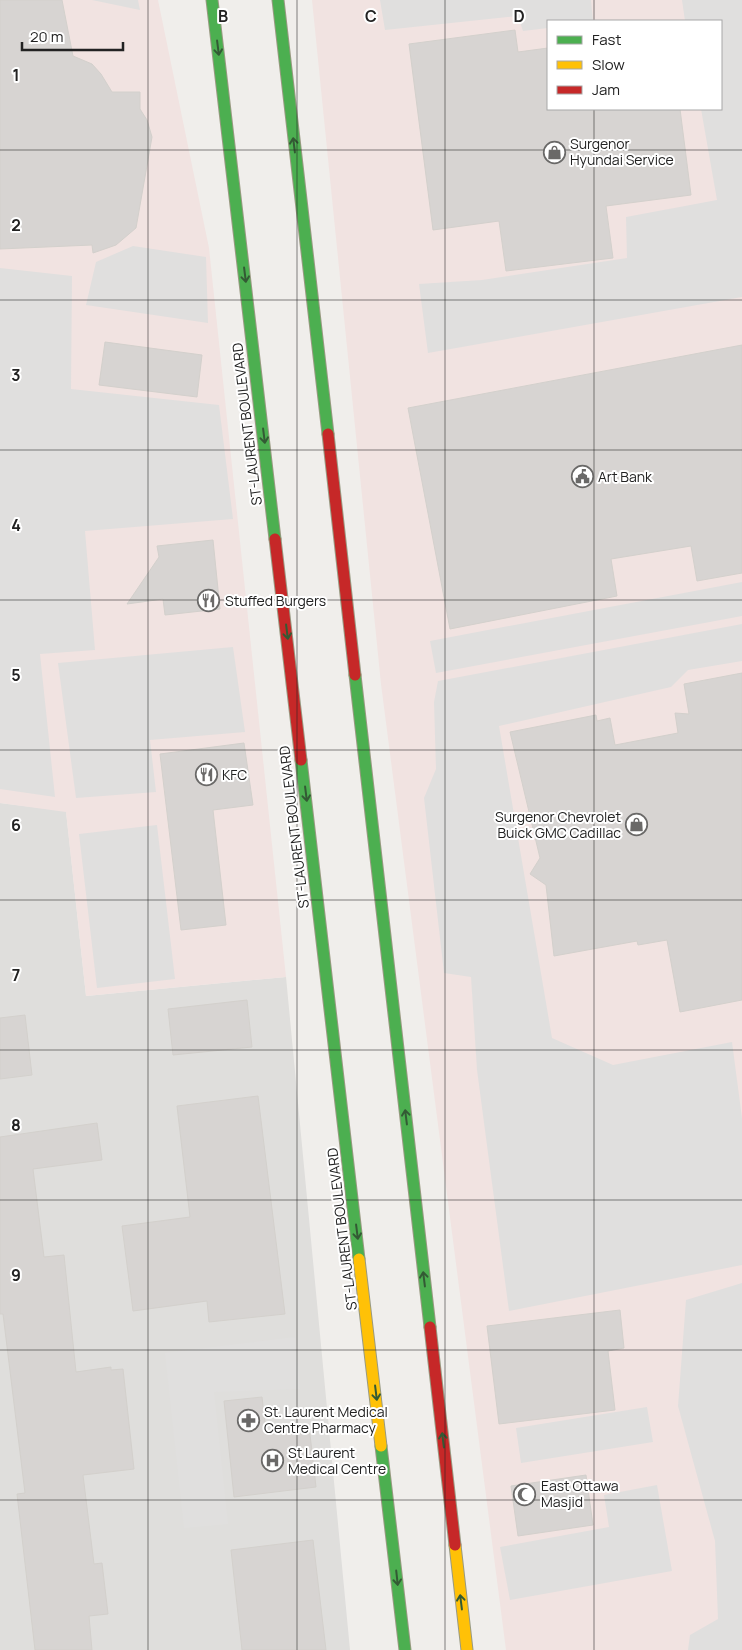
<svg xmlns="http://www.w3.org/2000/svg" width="742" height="1650" viewBox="0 0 742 1650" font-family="Manrope,sans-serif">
	<rect width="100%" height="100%" fill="#f0eeeb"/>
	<path fill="#dfdedc" d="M0,803L66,811L86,996L286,977L350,1650H0Z"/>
	<path fill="#f1e3e1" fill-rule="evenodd" d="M0,0H158L209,248L286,977L86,996L66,812L0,803Z
		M312,0H742V1650H506L381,684ZM548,21H721V109H548Z"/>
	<path fill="#e0dfde" d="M92,0H138L140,10Z
		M380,0H591L593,21H548V28L523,31L518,16L385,30Z
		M682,0H742V297L428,353L419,284L482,280L627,258L626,217L717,200L701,109H721V21H685Z
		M133,246L206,257L208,323L86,305L96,262Z
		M0,268L72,276L71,389L219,405L233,519L85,531L95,650L40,654L55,797L0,789Z
		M742,582V616L436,673L430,641Z
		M742,624V661L688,670L671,687L499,726L552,1038L613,1065L732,1042L742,1118V1265L509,1311L477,1070L471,977L444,973L424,798L436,769L434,702L438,681Z
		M233,647L245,732L150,740L156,792L76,798L58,663Z
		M157,825L175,979L97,988L79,834Z
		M742,1283V1650H688L690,1635L718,1619L715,1541L678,1406L686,1300Z
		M295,1337L300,1389L214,1392L228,1524L184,1528L165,1353Z
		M647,1407L653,1442L521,1463L516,1428Z
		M657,1485L672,1571L510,1600L500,1547L609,1527L604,1495Z"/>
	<path fill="#d7d4d2" stroke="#d3d0cc" d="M0,0H62L73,56L92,64L101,74L112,92H140V109L147,120L152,137L136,228L116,245L93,253L92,245L0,249Z
		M515,30L518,52L548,48V109H680L691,195L606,206L613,258L506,271L499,221L433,230L409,44Z
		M105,342L202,355L197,397L99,385Z
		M742,345V573L697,581L691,546L611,559L617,596L450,629L408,408Z
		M213,540L220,609L165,615L163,599L127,604L159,557L157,546Z
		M742,673V1000L680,1012L667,940L638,945L637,941L554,956L546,885L530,874L540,858L510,732L596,715L597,721L610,718L615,745L678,733L675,713L689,714L684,684Z
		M244,743L253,805L213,810L226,925L181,930L160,754Z
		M247,1000L252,1047L173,1055L168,1009Z
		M25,1015L32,1075L0,1079V1018Z
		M258,1096L285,1314L209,1322L207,1301L133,1311L122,1226L190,1217L177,1106Z
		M97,1123L102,1160L33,1169L44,1257L64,1255L76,1372L111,1367V1370L123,1369L134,1469L83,1475L94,1564L102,1563L108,1614L89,1616L92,1650H35L17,1494L25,1493L3,1314H0V1137Z
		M620,1310L624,1348L608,1351L615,1410L499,1424L487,1326Z
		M262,1397L266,1431L309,1426L316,1487L234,1497L224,1401Z
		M586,1475L593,1525L518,1536L511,1486Z
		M313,1540L326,1650H242L231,1550Z"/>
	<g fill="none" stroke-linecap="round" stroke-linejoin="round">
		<defs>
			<path id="fast" d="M212,0L275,539
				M278,0L328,434
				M355,675L430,1327
				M301,760L359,1259
				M381,1446L405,1650"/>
			<path id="slow" d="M359,1259L381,1446
				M455,1545L467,1650"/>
			<path id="jam" d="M328,434L355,675
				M275,539L301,760
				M430,1327L455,1545"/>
		</defs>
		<use href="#fast" stroke="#999a82" stroke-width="13"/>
		<use href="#slow" stroke="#999a82" stroke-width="13"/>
		<use href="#jam" stroke="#999a82" stroke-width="13"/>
		<use href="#fast" stroke="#4caf50" stroke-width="11"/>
		<use href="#slow" stroke="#ffc107" stroke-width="11"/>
		<use href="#jam" stroke="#c62828" stroke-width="11"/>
	</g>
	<defs><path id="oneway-shaft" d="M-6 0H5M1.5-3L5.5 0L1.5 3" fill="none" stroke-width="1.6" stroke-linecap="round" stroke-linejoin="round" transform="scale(1.25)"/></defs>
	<g stroke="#335a34">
		<use href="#oneway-shaft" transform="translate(218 48) rotate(83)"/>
		<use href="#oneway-shaft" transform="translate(294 145) rotate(-97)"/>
		<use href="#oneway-shaft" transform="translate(245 275) rotate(83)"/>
		<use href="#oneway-shaft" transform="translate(264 436) rotate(83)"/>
		<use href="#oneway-shaft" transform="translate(287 632) rotate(83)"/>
		<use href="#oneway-shaft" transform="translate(306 794) rotate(83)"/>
		<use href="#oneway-shaft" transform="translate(406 1117) rotate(-97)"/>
		<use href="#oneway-shaft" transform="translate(357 1232) rotate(83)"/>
		<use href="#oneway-shaft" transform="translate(424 1279) rotate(-97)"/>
		<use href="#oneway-shaft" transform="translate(376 1393) rotate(83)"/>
		<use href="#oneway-shaft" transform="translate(443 1440) rotate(-97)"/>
		<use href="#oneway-shaft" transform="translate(397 1578) rotate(84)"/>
		<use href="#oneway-shaft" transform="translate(461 1602) rotate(-97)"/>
	</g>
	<path fill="none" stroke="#222" stroke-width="1" stroke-opacity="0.55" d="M148,0V1650M297,0V1650M445,0V1650M594,0V21M594,109V1650M0,150H742M0,300H742M0,450H742M0,600H742M0,750H742M0,900H742M0,1050H742M0,1200H742M0,1350H742M0,1500H742"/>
	<defs>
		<symbol id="shop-ring" viewBox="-11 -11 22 22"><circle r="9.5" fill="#fff" stroke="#6a6968" stroke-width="1.5"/><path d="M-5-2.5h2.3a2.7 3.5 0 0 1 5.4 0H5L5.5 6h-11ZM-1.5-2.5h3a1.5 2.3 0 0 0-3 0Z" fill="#6a6968"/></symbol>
		<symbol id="civic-ring" viewBox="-11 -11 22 22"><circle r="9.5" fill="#fff" stroke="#6a6968" stroke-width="1.5"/><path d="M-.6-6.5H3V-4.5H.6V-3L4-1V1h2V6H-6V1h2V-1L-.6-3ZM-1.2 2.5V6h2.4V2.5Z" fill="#6a6968"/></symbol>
		<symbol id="restaurant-ring" viewBox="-11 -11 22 22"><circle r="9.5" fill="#fff" stroke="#6a6968" stroke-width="1.5"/><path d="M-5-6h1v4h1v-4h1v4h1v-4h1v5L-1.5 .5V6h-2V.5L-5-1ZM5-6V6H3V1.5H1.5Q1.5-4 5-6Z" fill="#6a6968"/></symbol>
		<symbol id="pharmacy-ring" viewBox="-11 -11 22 22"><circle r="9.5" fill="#fff" stroke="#6a6968" stroke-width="1.5"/><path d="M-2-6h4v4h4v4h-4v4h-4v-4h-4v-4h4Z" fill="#6a6968"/></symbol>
		<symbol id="hospital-ring" viewBox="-11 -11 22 22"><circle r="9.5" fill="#fff" stroke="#6a6968" stroke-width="1.5"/><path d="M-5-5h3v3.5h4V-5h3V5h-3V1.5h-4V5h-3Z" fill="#6a6968"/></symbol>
		<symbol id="mosque-ring" viewBox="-11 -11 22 22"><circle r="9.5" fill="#fff" stroke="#6a6968" stroke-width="1.5"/><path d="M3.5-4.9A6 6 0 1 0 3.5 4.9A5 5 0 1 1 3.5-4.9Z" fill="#6a6968"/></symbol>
	</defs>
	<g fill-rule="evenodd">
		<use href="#shop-ring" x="542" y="140" width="25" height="25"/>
		<use href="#civic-ring" x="570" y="464" width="25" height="25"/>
		<use href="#restaurant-ring" x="196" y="588" width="25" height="25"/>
		<use href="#restaurant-ring" x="194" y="762" width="25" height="25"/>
		<use href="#shop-ring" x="624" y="812" width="25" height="25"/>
		<use href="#pharmacy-ring" x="236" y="1408" width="25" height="25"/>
		<use href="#hospital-ring" x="260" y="1448" width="25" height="25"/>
		<use href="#mosque-ring" x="512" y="1482" width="25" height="25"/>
	</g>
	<g text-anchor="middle" stroke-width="4" stroke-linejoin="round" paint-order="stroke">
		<g font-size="14" fill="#222" stroke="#fff" text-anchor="start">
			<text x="570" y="149">Surgenor<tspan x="570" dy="16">Hyundai Service</tspan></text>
			<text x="598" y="482">Art Bank</text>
			<text x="225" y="606">Stuffed Burgers</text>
			<text x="222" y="780">KFC</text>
			<text x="621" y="822" text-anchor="end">Surgenor Chevrolet<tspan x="621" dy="16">Buick GMC Cadillac</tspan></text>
			<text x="264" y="1417">St. Laurent Medical<tspan x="264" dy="16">Centre Pharmacy</tspan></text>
			<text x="288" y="1458">St Laurent<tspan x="288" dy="16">Medical Centre</tspan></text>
			<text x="541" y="1491">East Ottawa<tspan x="541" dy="16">Masjid</tspan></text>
		</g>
		<g font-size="14" fill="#222" stroke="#fff">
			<text transform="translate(247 424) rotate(-97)" y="5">ST-LAURENT BOULEVARD</text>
			<text transform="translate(294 827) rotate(-97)" y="5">ST-LAURENT BOULEVARD</text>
			<text transform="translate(342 1229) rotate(-97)" y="5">ST-LAURENT BOULEVARD</text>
		</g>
	</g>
	<g font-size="16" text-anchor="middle" font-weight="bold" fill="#222" stroke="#fff" stroke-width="4" stroke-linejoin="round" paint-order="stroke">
		<text x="223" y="22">B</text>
		<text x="371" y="22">C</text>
		<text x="519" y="22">D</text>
		<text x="16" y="81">1</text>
		<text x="16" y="231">2</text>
		<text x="16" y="381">3</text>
		<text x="16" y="531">4</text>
		<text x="16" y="681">5</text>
		<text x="16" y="831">6</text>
		<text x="16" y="981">7</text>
		<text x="16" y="1131">8</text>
		<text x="16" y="1281">9</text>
	</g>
	<rect x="547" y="20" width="175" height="90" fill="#ffffff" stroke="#a7a7a7"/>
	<rect x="557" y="36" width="25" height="8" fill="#4caf50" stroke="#a7a7a7"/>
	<text x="592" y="45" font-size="15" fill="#222222">Fast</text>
	<rect x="557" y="61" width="25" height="8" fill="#ffc107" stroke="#a7a7a7"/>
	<text x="592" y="70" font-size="15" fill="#222222">Slow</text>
	<rect x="557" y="86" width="25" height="8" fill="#c62828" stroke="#a7a7a7"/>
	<text x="592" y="95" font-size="15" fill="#222222">Jam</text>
	<path d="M22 42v8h101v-8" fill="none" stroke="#222222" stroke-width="2.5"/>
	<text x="30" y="42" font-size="15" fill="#222222" stroke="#ffffff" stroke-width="4" paint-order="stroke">20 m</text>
</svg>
